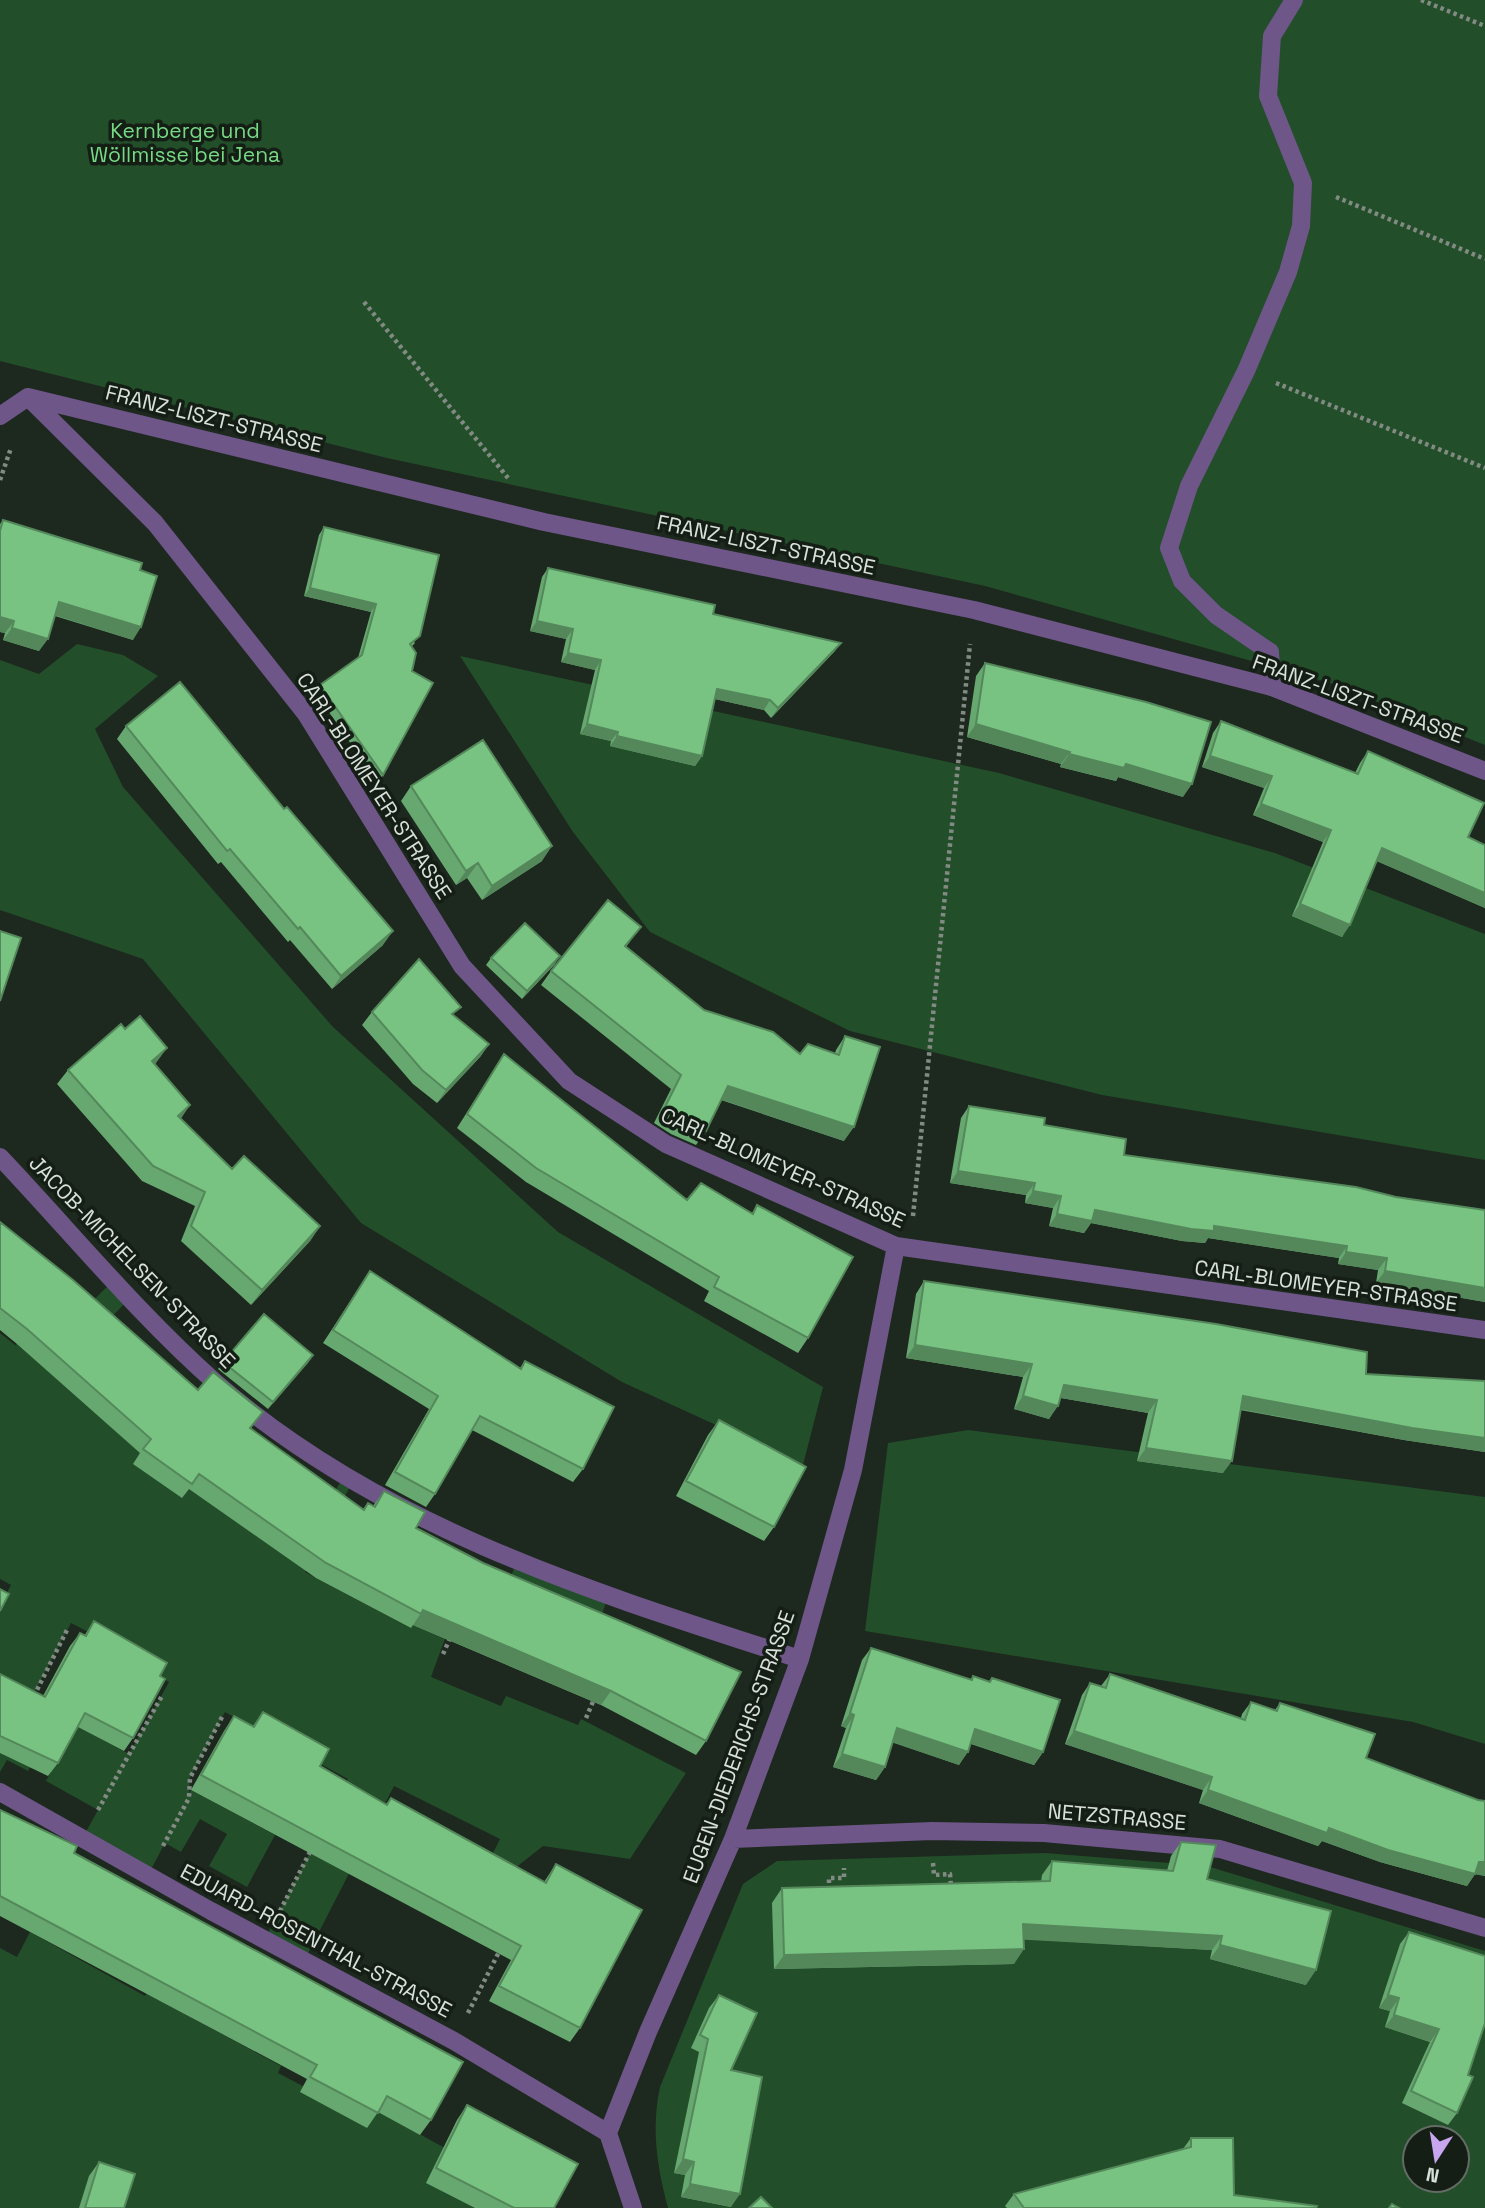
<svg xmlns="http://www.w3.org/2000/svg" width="1485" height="2208" viewBox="0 0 1485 2208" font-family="'Space Grotesk',sans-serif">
	<rect width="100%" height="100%" fill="#1d281e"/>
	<path fill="#234e2a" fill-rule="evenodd" d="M0,0H1485V745L1330,683L985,586L387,458L0,361Z
		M77,644L123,655L158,676L95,729L123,787L333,1027L558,1232L823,1387L803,1465L622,1382L361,1223L143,959L0,910V660L39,674Z
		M460,656L999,773L1275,853L1485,934V1160L1102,1095L850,1031L650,932L573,832Z
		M114,1280L130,1298L101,1328L189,1488L322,1513L344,1476L353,1481L305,1572L411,1628L415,1620L446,1636L431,1677L501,1706L506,1696L578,1725L581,1719L686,1773L630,1859L543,1846L466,1907L500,1839L394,1786L304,1961L265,1939L348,1779L225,1712L190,1778L189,1794L191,1790L275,1835L247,1887L209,1866L227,1834L200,1819L181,1852L165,1843L148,1875L82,1839L98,1810L46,1781L64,1748L46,1739L28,1771L7,1760L0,1772V1606L11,1585L0,1579V1333L15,1345L78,1315ZM71,1623L140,1659L137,1664L169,1682L129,1754L34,1703L35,1691Z
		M968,1430L1485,1497V1744L1413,1722L865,1631L888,1443Z
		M517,1561L608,1597L597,1628L506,1589Z
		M1045,1853L1207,1866L1485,1951V2208H668C657,2167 651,2129 660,2087L743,1884L777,1861ZM1415,2138H1457V2180H1415Z
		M30,1932L145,1996L149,1989L194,2019L281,2066L278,2073L335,2103L377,2111L445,2148L476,2208H0V1948L17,1957Z"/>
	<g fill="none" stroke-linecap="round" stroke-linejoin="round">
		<path stroke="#828b83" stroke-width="4.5" stroke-dasharray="3.5 3.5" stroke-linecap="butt" d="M1421,0L1485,26
			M1336,197L1485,259
			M364,302L508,478
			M1276,383L1485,468
			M0,480L11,448
			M913,1216L970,644
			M443,1654L451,1636
			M34,1696L67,1630
			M586,1718L595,1697
			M98,1810L163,1694
			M163,1846L189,1798L190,1778L222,1717
			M933,1863L934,1875L950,1874L951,1887
			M829,1890V1878H844V1868
			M280,1911L311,1850
			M468,2013L500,1950"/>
		<path stroke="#6e5688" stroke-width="18" d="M1272,687L1270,652L1216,615L1182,581L1169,548L1189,486L1246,371L1288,272L1301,226L1303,183L1268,96L1272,36L1294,0"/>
		<path stroke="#6e5688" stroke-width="18" d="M28,397L155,523L306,714L462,966L569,1081L666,1144L896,1246L1485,1330
			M28,397L544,522L974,610L1272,687L1485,771
			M0,416L28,397
			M0,1157C71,1232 138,1314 216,1383C382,1528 595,1593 800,1659
			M0,1792L211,1911L454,2041L608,2133
			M733,1839L932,1831L1044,1833L1220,1849L1485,1928
			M633,2208L608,2133L648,2032L733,1839L800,1659L853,1470L896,1246"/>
	</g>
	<path fill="#67a870" d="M3,520L140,570L133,640L55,616L39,651L3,640L5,633L0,632V524Z
		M324,527L415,643L412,646L383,775L378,783L315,692L320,685L358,658L371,612L304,596L319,535Z
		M548,568L713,614L841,643L834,652L771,718L764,710L715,699L702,756L695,766L610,746L611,741L580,734L595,670L561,662L566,639L530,631L542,577Z
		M985,663L1183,797L1118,777L1116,781L1060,767L1061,764L967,737L976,676Z
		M1221,721L1355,773L1360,763L1368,751L1468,837L1485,845V908L1377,861L1342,937L1292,916L1323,842L1253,815L1264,788L1202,767L1213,733Z
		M126,726L284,809L383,945L332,989L290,940L288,942L221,862L218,864L117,739Z
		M411,786L542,861L482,900L467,878L456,885L401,801Z
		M631,940L626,947L704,1010L800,1054L835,1053L836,1050L845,1036L844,1141L721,1100L706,1131L696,1145L671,1134L654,1123L671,1089L541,985L551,971Z
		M491,958L555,964L522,999L486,965Z
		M372,1012L454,1016L489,1044L480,1057L437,1103L413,1084L362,1025Z
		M504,1054L687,1200L752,1213L757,1205L808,1338L798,1353L704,1301L709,1291L526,1182L457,1128Z
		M156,1063L155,1064L181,1119L232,1169L320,1226L310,1241L251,1305L181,1241L195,1206L142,1181L57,1084L68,1070Z
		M969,1106L1044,1125L1124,1155L1485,1210V1302L1376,1283L1378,1270L1338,1264L1339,1258L1208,1238L1205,1243L1182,1241L1091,1223L1084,1233L1049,1226L1053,1208L1025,1203L1026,1195L950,1183L961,1118Z
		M0,1222L198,1390L251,1429L363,1509L368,1503L373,1506L384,1491L416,1528L706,1741L696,1755L601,1705L413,1625L411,1628L316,1578L189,1489L182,1498L133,1464L140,1453L17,1344L0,1330Z
		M370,1271L520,1368L525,1361L583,1469L573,1482L472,1430L435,1494L426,1507L385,1485L429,1409L323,1343Z
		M924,1281L1366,1374L1485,1381V1452L1404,1440L1240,1410L1223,1473L1137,1461L1148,1413L1061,1398L1049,1419L1014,1409L1023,1377L906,1358L916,1294Z
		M313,1355L268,1409L218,1369L223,1362Z
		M719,1420L774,1527L764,1541L676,1496L708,1435Z
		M94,1621L160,1676L133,1738L124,1751L78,1727L58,1763L48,1776L0,1753V1674L43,1696L70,1646L80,1633L84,1636Z
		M871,1648L970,1680L973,1676L989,1682L992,1678L1043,1752L1034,1765L971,1744L959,1765L892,1742L885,1767L876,1780L833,1767L846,1728L841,1726L862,1660Z
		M1110,1674L1241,1718L1242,1714L1251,1702L1275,1710L1280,1703L1366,1758L1478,1800L1485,1801V1876L1475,1874L1467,1886L1380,1862L1322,1841L1318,1846L1199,1803L1203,1790L1065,1744L1082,1695L1090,1683L1101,1686Z
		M263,1712L320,1766L386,1804L391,1798L544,1882L556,1864L580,2028L570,2042L489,2001L511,1960L191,1790L224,1731L234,1716L253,1726Z
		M0,1810L74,1853L431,2120L420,2135L378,2112L367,2128L300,2092L307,2079L0,1916Z
		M1181,1842L1207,1879L1306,1985L1210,1959L1212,1950L1024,1939L1014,1964L774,1969L772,1903L782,1888L1041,1882L1042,1875L1052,1861L1167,1871L1171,1856Z
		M1409,1932L1485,1956L1457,2113L1448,2125L1402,2103L1430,2042L1385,2027L1390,2011L1379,2008L1400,1944Z
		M719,1995L731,2070V2207L681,2197L685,2175L674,2173L699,2052L691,2048L709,2008Z
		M467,2105L554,2208H475L426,2183L457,2120Z
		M1191,2138L1234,2195L1316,2208H1007L1005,2206L1014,2194L1183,2149Z
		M99,2162L124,2208H79L89,2176Z"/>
	<path fill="#54885b" d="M310,588L376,604L371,612L304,596Z
		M59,602L141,627L133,640L51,614Z
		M0,617L14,621L5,633L0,632Z
		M537,621L573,629L566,639L530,631Z
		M12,628L48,639L39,651L3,640Z
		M841,643L834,652L771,718L778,708Z
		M568,653L601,660L595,670L561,662Z
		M717,689L770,700L764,710L710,698Z
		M587,724L618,732L611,741L580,734Z
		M976,724L1070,752L1061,764L967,737Z
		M617,736L702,756L695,766L610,746Z
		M1069,754L1126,764L1192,784L1183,797L1118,777L1116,781L1060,767Z
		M1210,756L1272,776L1264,788L1202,767Z
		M1261,804L1331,830L1323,842L1253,815Z
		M552,846L542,861L482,900L492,886Z
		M1382,848L1485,893V908L1374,860Z
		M478,863L467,878L456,885L466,871Z
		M1300,904L1350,925L1342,937L1292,916Z
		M393,931L383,945L332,989L341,976Z
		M560,956L555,964L522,999L527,991Z
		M489,1044L480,1057L437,1103L446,1090Z
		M167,1048L156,1063L142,1076L152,1061Z
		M728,1086L854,1127L844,1141L719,1099Z
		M190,1105L180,1120L178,1116Z
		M958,1171L1035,1183L1026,1195L950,1183Z
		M1033,1191L1061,1196L1053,1208L1025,1203Z
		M1095,1210L1214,1226L1347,1246L1339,1258L1208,1238L1205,1243L1182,1241L1091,1223L1084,1233L1049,1226L1057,1214Z
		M320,1226L310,1241L251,1305L262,1290Z
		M1346,1252L1387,1258L1378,1270L1338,1264Z
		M1385,1271L1485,1288V1302L1376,1283Z
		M915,1345L1032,1364L1023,1377L906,1358Z
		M313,1355L308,1363L268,1409L273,1402Z
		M1064,1385L1157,1400L1148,1413L1055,1397Z
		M1023,1396L1058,1406L1049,1419L1014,1409Z
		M1243,1396L1485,1438V1452L1404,1440L1234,1408Z
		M1146,1448L1232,1461L1223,1473L1137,1461Z
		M423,1610L611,1691L601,1705L413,1625Z
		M850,1713L854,1715L846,1728L841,1726Z
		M897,1728L968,1752L959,1765L888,1741Z
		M975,1729L1043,1752L1034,1765L966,1742Z
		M1074,1731L1212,1777L1203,1790L1065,1744Z
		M842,1754L885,1767L876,1780L833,1767Z
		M1208,1790L1329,1828L1485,1862V1876L1475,1874L1467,1886L1380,1862L1322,1841L1318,1846L1199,1803Z
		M1023,1924L1222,1936L1212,1950L1013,1939Z
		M1220,1945L1316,1970L1306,1985L1210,1959Z
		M1024,1949L1014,1964L774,1969L784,1955Z
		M1388,1995L1399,1998L1390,2011L1379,2008Z
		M1394,2015L1439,2029L1430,2042L1385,2027Z
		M683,2159L694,2162L685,2175L674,2173Z
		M690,2184L740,2194L731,2207L681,2197Z"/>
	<path fill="#78c382" stroke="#54885b" stroke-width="2" d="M3,520L142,563L140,570L157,576L141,627L59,602L48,639L12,628L14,621L0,617V531Z
		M324,527L439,555L420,636L410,644L416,653L412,671L433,683L383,775L320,685L362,655L376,604L310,588Z
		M548,568L715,605L713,614L841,643L778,708L770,700L717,689L702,756L617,736L618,732L587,724L601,660L568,653L573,629L537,621Z
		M985,663L1146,702L1211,722L1192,784L1126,764L1124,768L1069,754L1070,752L976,724Z
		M180,682L284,809L287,807L393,931L341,976L300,927L298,929L230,849L227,851L126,726Z
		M1221,721L1358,774L1368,751L1484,803L1468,837L1485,845V893L1382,848L1350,925L1300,904L1331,830L1261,804L1272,776L1210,756Z
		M483,740L552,846L492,886L478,863L466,871L411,786Z
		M608,900L641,927L625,946L704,1010L773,1032L800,1054L808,1044L839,1055L845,1036L880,1047L854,1127L728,1086L706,1131L681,1120L664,1109L681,1075L551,971Z
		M525,923L560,956L527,991L491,958Z
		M0,931L21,938L0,1001Z
		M419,959L461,1007L452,1014L489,1044L446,1090L422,1070L372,1012Z
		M140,1016L167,1048L152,1061L190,1105L178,1116L232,1169L244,1156L320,1226L262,1290L191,1226L205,1192L153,1166L68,1070L121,1024L125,1029Z
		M504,1054L687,1200L701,1183L753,1214L757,1205L853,1257L808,1338L714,1287L719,1277L536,1168L467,1114Z
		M969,1106L1045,1118L1044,1125L1126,1139L1124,1155L1356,1187L1396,1197L1485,1210V1288L1385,1271L1387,1258L1346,1252L1347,1246L1214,1226V1231L1191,1229L1095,1210L1092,1221L1057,1214L1061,1196L1033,1191L1035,1183L958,1171Z
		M0,1222L73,1280L198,1390L213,1372L263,1412L250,1428L364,1510L368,1503L375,1507L384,1491L425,1512L416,1528L483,1563L741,1672L706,1741L611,1691L423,1610L421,1614L326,1563L199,1474L192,1484L143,1449L151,1439L27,1329L0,1308Z
		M370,1271L521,1369L525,1361L614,1407L583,1469L480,1416L435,1494L395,1472L438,1396L333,1330Z
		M924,1281L1216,1324L1367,1352L1366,1374L1485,1381V1438L1412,1428L1243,1396L1232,1461L1146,1448L1157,1400L1064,1385L1058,1406L1023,1396L1032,1364L915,1345Z
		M264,1314L313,1355L273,1402L223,1362Z
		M719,1420L806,1467L774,1527L686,1481Z
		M0,1589L9,1594L0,1611Z
		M94,1621L167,1663L160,1676L165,1679L133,1738L85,1713L58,1763L0,1736V1674L45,1697L80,1633L86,1636Z
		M871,1648L972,1680L973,1676L990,1682L992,1678L1060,1700L1043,1752L975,1729L968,1752L897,1728L885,1767L842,1754L854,1715L850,1713Z
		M1110,1674L1245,1720L1251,1702L1277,1711L1280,1703L1375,1734L1366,1758L1478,1800L1485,1801V1862H1479L1475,1874L1388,1850L1329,1828L1327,1833L1208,1790L1212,1777L1074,1731L1090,1683L1106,1688Z
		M263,1712L329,1749L320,1766L387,1805L391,1798L546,1883L556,1864L642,1910L580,2028L499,1986L521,1946L201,1775L234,1716L254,1727Z
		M0,1810L77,1846L74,1853L463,2062L431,2120L387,2096L378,2113L310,2077L317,2065L0,1896Z
		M1181,1842L1216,1845L1207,1879L1331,1911L1316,1970L1220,1945L1222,1936L1023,1924L1024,1949L784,1955L782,1888L1050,1881L1052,1861L1173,1871Z
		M1409,1932L1485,1956V2023L1468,2075L1473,2077L1457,2113L1411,2091L1439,2029L1394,2015L1399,1998L1388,1995Z
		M719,1995L757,2013L731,2070L762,2077L740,2194L690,2184L694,2162L683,2159L708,2039L700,2035Z
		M467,2105L578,2164L554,2208H514L436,2168Z
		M1191,2138H1233L1234,2195L1317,2206L1316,2208H1024L1014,2194L1191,2147Z
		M99,2162L135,2174L124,2208H85Z
		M761,2197L772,2208H749Z
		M1392,2204L1399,2208H1389Z"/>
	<g text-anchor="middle" stroke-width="7" stroke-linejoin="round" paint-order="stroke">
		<g font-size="21" fill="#77d985" stroke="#141e15">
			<text x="185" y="138">Kernberge und<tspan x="185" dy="24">Wöllmisse bei Jena</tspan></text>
		</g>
		<g font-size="21" fill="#d9e1da" stroke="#141e15">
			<text transform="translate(214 419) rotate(14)" y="7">FRANZ-LISZT-STRASSE</text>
			<text transform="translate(766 545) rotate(12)" y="7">FRANZ-LISZT-STRASSE</text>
			<text transform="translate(1358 699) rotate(20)" y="7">FRANZ-LISZT-STRASSE</text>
			<text transform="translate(374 786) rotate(57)" y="7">CARL-BLOMEYER-STRASSE</text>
			<text transform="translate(783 1168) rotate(24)" y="7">CARL-BLOMEYER-STRASSE</text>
			<text transform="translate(132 1262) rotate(46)" y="7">JACOB-MICHELSEN-STRASSE</text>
			<text transform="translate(1326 1286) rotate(8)" y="7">CARL-BLOMEYER-STRASSE</text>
			<text transform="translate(739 1747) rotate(-70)" y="7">EUGEN-DIEDERICHS-STRASSE</text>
			<text transform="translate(1117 1817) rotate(5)" y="7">NETZSTRASSE</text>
			<text transform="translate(316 1941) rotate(28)" y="7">EDUARD-ROSENTHAL-STRASSE</text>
		</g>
	</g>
	<g transform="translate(1436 2159) rotate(192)"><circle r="33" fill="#141e15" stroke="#636c64" stroke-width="2"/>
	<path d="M0-5L12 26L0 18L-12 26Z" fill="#c8a6ef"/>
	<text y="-10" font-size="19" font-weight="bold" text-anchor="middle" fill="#d9e1da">N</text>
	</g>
</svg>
